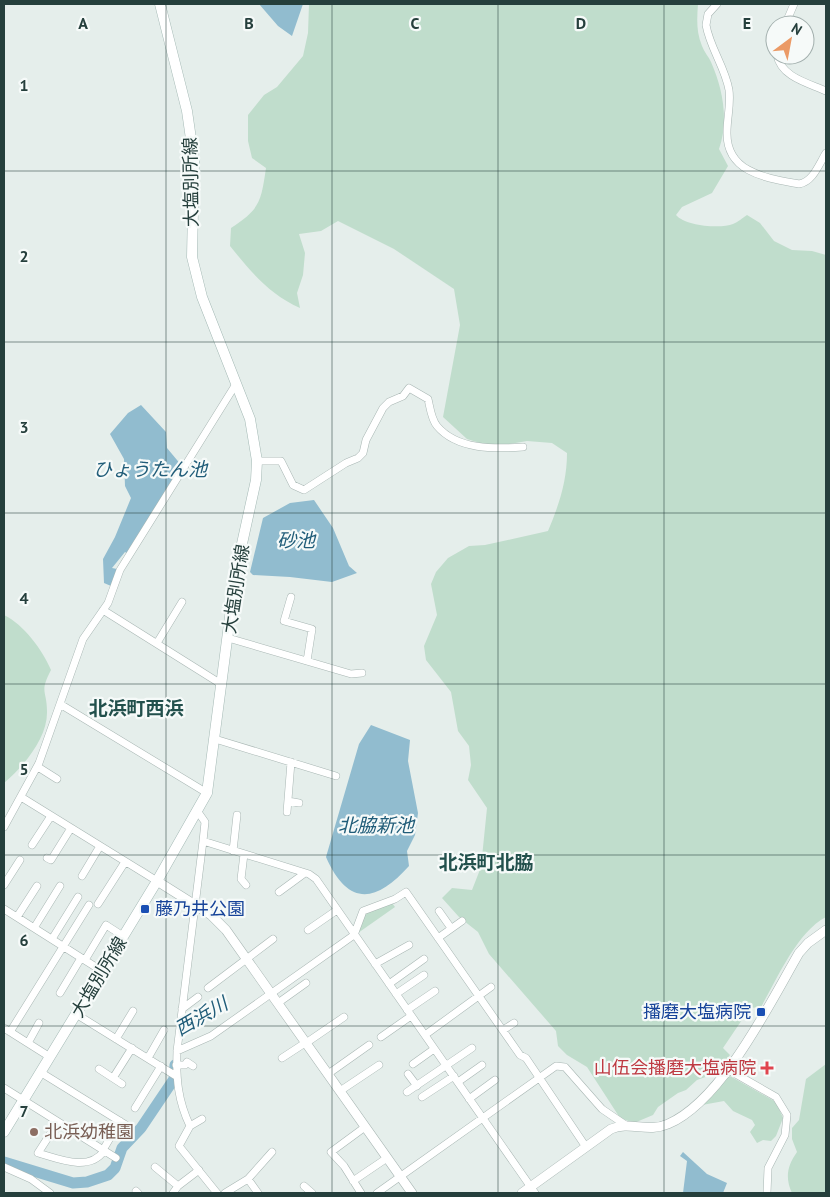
<svg xmlns="http://www.w3.org/2000/svg" width="830" height="1197" viewBox="0 0 830 1197" font-family="'PT Sans','Noto Sans JP',sans-serif">
	<rect width="100%" height="100%" fill="#e5eeeb"/>
	<path fill="#c0ddcc" d="M309,4H698C697,18 696,32 702,46C704,52 709,57 711,62C723,89 729,121 719,149L728,166L712,193L682,207L676,215C685,226 721,229 733,224C738,222 742,218 747,215L760,223L774,241L792,250L812,251L826,255V917C797,932 777,979 761,1007L750,1008L723,1048L730,1055L717,1073L697,1080L686,1090L678,1093L658,1107L653,1115L634,1123L620,1118L587,1067L567,1055L558,1046L556,1031L489,954L478,932L459,917L442,898L452,888L472,890L481,867L487,808L468,780L471,765L469,746L458,731L451,692L426,660L424,646L437,615L431,584L436,572L448,558L469,546L485,545L548,531C559,505 567,481 567,453L552,443L527,441L493,447L467,439L443,417L460,325L454,289L394,249L338,221L321,231L299,234L305,253L303,275L297,293L300,308C269,294 251,272 230,246L231,228C260,209 261,202 266,168L252,158L248,141V115L264,95L277,87L303,56L308,33Z
		M4,615C24,625 42,649 51,670C39,693 47,690 47,711C48,738 23,767 4,783Z
		M392,903L395,907L358,933L364,913Z
		M826,1064V1193H792C785,1178 787,1166 797,1152L792,1139V1128L799,1120L806,1079Z
		M730,1076L776,1102L783,1118L776,1136L771,1141L763,1140L757,1143L750,1132L755,1125L752,1120L733,1111L724,1101L702,1105C709,1098 722,1079 730,1076Z"/>
	<path fill="#91bccf" d="M259,4H303L292,36L278,26Z
		M141,405L166,432L167,448L182,466L128,554L125,552L112,568L117,569L111,586L104,583L103,559L115,537L131,498L125,486L124,459L110,434L128,413Z
		M314,500L333,528L349,566L357,573L332,582L290,577L253,575L250,572L263,518L290,503Z
		M371,725L410,740L408,761L418,813L415,835L407,851L409,866C376,903 348,907 326,857L359,744Z
		M683,1152L707,1174L727,1183L723,1193H683L687,1161L680,1156Z"/>
	<g fill="none" stroke-linecap="round" stroke-linejoin="round">
		<path stroke="#91bccf" stroke-width="11" d="M4,1162L73,1183L87,1182L108,1175L115,1168L122,1148L141,1128L174,1079L175,1065"/>
		<defs>
			<path id="minor" d="M717,4L708,14L706,25C710,48 725,67 729,90C731,104 727,118 727,132C726,173 767,178 799,184C813,182 819,164 826,153
				M785,25L794,4
				M777,55C781,77 808,83 826,91
				M257,461H281L293,485L304,490L346,463L358,458L363,453L366,440L383,408L389,402L403,396L409,388L428,399C430,407 431,419 437,426C457,450 495,449 523,447
				M291,597L284,621L312,629L307,661
				M103,610L221,684
				M228,638L351,674L362,673
				M157,643L182,602
				M60,704L207,793
				M215,739L336,776
				M38,767L57,779
				M21,797L157,881
				M288,801L299,803
				M198,812L205,822L203,841L177,1051C176,1079 178,1101 190,1126L179,1146L217,1193
				M287,812L291,762
				M4,827L39,763L83,639L108,603L120,570L236,384
				M203,841L309,874L316,879L535,1193
				M32,845L51,816
				M233,851L237,815
				M244,854L241,879L246,885
				M47,858L51,860L71,828
				M82,876L100,846
				M4,885L20,860
				M279,892L305,873
				M98,904L125,862
				M4,909L102,971
				M439,911L451,928
				M17,917L37,886
				M34,928L60,886
				M308,930L337,910
				M438,938L462,921
				M52,939L78,897
				M85,960L106,925L123,936
				M375,964L409,945
				M389,984L424,959
				M208,988L273,939
				M60,993L81,958
				M396,994L424,975
				M278,1003L306,983
				M182,1009L198,997
				M407,1010L435,991
				M76,1014L176,1076
				M4,1028L50,1057
				M503,1030L514,1023
				M10,1032L89,905
				M425,1035L491,987
				M381,1037L411,1016
				M116,1039L133,1011
				M28,1043L39,1023
				M306,1043L344,1017
				M177,1051L211,1036L354,935L363,911L395,899L406,892L520,1055L526,1058L586,1147
				M148,1058L164,1030
				M282,1058L305,1043
				M413,1064L434,1049
				M176,1065H185L187,1062L193,1066
				M99,1069L122,1084
				M727,1069L776,1097L787,1115L785,1135L768,1168L767,1193
				M40,1072L126,1125
				M328,1074L369,1045
				M408,1074L417,1086
				M113,1078L132,1048
				M458,1082L482,1065
				M4,1088L116,1158
				M340,1091L379,1065
				M407,1092L472,1048
				M422,1097L454,1076
				M469,1099L495,1080
				M135,1108L161,1066
				M58,1122L38,1153C59,1159 89,1172 104,1151
				M190,1126L202,1119
				M103,1150L120,1121
				M4,1167L31,1179L50,1193
				M155,1167L178,1186
				M248,1179L272,1152
				M353,1181L387,1158
				M304,1186L312,1193
				M136,1191L138,1193
				M173,1193L178,1186L199,1170
				M225,1193L248,1179L258,1193
				M361,1193L344,1166L331,1152L365,1127
				M377,1193L556,1066L565,1067L602,1109L627,1126"/>
			<path id="tertiary" d="M157,881L211,915L226,930L412,1193
				M522,1193L611,1129C630,1121 648,1133 668,1124C722,1101 770,1003 799,953L808,943L826,930"/>
			<path id="secondary" d="M4,1132L157,881L207,793L236,571L256,480L257,461L250,419L202,297L192,257L194,160L187,111L160,4"/>
		</defs>
		<use href="#minor" stroke="#a8b6b3" stroke-width="8"/>
		<use href="#tertiary" stroke="#a8b6b3" stroke-width="10"/>
		<use href="#secondary" stroke="#a4b9b5" stroke-width="11"/>
		<use href="#minor" stroke="#fff" stroke-width="7"/>
		<use href="#tertiary" stroke="#fff" stroke-width="9"/>
		<use href="#secondary" stroke="#fff" stroke-width="10"/>
	</g>
	<path fill="none" stroke="#253f3c" stroke-width="1" stroke-opacity="0.55" d="M166,4V1193M332,4V1193M498,4V1193M664,4V1193M4,171H826M4,342H826M4,513H826M4,684H826M4,855H826M4,1026H826"/>
	<g fill="#1a4fb4" stroke="#f6faf9" stroke-width="2">
		<rect x="140" y="904" width="10" height="10" rx="2.5"/>
		<rect x="756" y="1007" width="10" height="10" rx="2.5"/>
	</g>
	<path fill="#e0444e" stroke="#f6faf9" stroke-width="2" d="M764.5 1060.5h5v5h5v5h-5v5h-5v-5h-5v-5h5z"/>
	<circle fill="#8d6e63" stroke="#f6faf9" stroke-width="2" cx="34" cy="1132" r="5"/>
	<g text-anchor="middle" stroke-width="4.5" stroke-linejoin="round" paint-order="stroke">
		<g font-size="18" fill="#253f3c" stroke="#f6faf9">
			<text transform="translate(191 182) rotate(-91)" y="6">大塩別所線</text>
			<text transform="translate(236 589) rotate(-81)" y="6">大塩別所線</text>
			<text transform="translate(99 977) rotate(-59)" y="6">大塩別所線</text>
		</g>
		<g font-size="18" fill="#164399" stroke="#f6faf9" text-anchor="start">
			<text x="155" y="915">藤乃井公園</text>
			<text x="751" y="1018" text-anchor="end">播磨大塩病院</text>
		</g>
		<g font-size="18" fill="#be3a42" stroke="#f6faf9" text-anchor="end">
			<text x="756" y="1074">山伍会播磨大塩病院</text>
		</g>
		<g font-size="18" fill="#785e54" stroke="#f6faf9" text-anchor="start">
			<text x="44" y="1138">北浜幼稚園</text>
		</g>
		<g font-size="19" font-style="italic" fill="#215d79" stroke="#f6faf9">
			<text x="150" y="476">ひょうたん池</text>
			<text x="296" y="547">砂池</text>
			<text x="376" y="832">北脇新池</text>
			<text transform="translate(201 1016) rotate(-30)" y="7">西浜川</text>
		</g>
		<g font-size="19" font-weight="bold" fill="#22504c" stroke="#f6faf9">
			<text x="136" y="715">北浜町西浜</text>
			<text x="486" y="869">北浜町北脇</text>
		</g>
	</g>
	<g font-size="16" text-anchor="middle" font-weight="bold" fill="#253f3c" stroke="#f6faf9" stroke-width="4.5" stroke-linejoin="round" paint-order="stroke">
		<text x="83" y="29">A</text>
		<text x="249" y="29">B</text>
		<text x="415" y="29">C</text>
		<text x="581" y="29">D</text>
		<text x="747" y="29">E</text>
		<text x="24" y="91">1</text>
		<text x="24" y="262">2</text>
		<text x="24" y="433">3</text>
		<text x="24" y="604">4</text>
		<text x="24" y="775">5</text>
		<text x="24" y="946">6</text>
		<text x="24" y="1117">7</text>
	</g>
	<rect width="830" height="1197" fill="none" stroke="#253f3c" stroke-width="10"/>
	<g transform="translate(790 40) rotate(32)"><circle r="24" fill="#f6faf9" stroke="#a2afad"/>
	<path d="M0-4L9 19L0 12L-9 19Z" fill="#eb9a66"/>
	<text y="-8" font-size="14" font-weight="bold" text-anchor="middle" fill="#253f3c">N</text>
	</g>
</svg>
